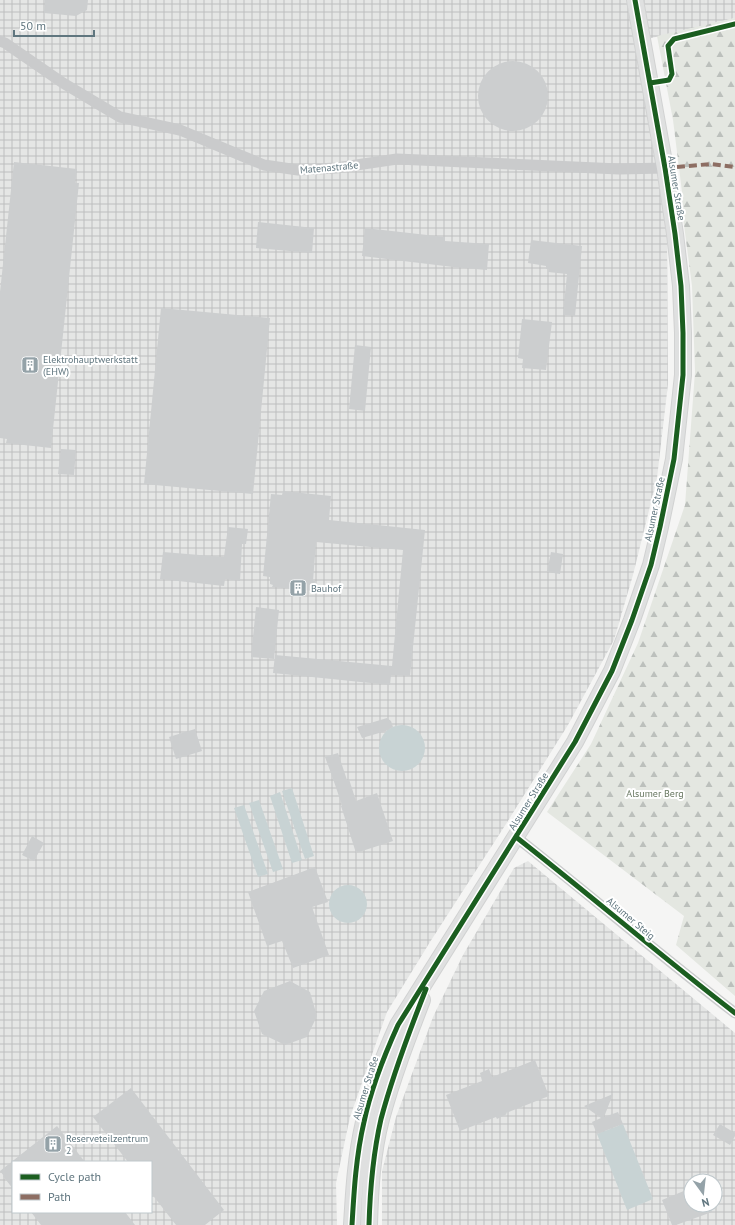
<svg xmlns="http://www.w3.org/2000/svg" width="735" height="1225" viewBox="0 0 735 1225" font-family="'PT Sans',sans-serif">
	<defs>
		<pattern id="industrial-grid" width="8" height="8" patternUnits="userSpaceOnUse"><rect width="8" height="8" fill="#e5e6e5"/><path d="M0 4h8M4 0v8" fill="none" stroke="#bdbfbf"/></pattern>
		<pattern id="forest-firs" width="22" height="20" patternUnits="userSpaceOnUse"><rect width="22" height="20" fill="#e4e7e1"/><path d="M5 1l3.5 6h-7zM16 11l3.5 6h-7z" fill="#bcc0bc"/></pattern>
	</defs>
	<rect width="100%" height="100%" fill="#f5f5f4"/>
	<path fill="url(#industrial-grid)" fill-rule="evenodd" d="M0,0H735V18L635,42L650,124L667,232L668,384L657,478L633,575L614,640L568,725L506,824L430,942L387,1012L350,1117L336,1183L337,1225H0ZM13,1162H151V1212H13Z
		M528,861L735,1033V1225H382V1171L396,1117L433,1017L463,955L514,868ZM691,1181H715V1205H691Z"/>
	<path fill="url(#forest-firs)" d="M735,18V996L676,945L684,916L547,812L591,744L638,643L685,505L695,372L692,286L681,202L683,200L673,120L657,36Z"/>
	<path fill="#c8d3d4" d="M379 748a23 23 0 1 1 46 0a23 23 0 1 1-46 0Z
		M292,788L314,856L305,859L282,791Z
		M280,792L302,860L292,863L270,796Z
		M259,800L283,869L273,872L249,803Z
		M244,805L268,874L258,877L234,808Z
		M329 904a19 19 0 1 1 38 0a19 19 0 1 1-38 0Z
		M623,1124L653,1199L627,1210L597,1134Z"/>
	<path fill="#cccecf" d="M45,0H88L87,10L76,16L44,13Z
		M478 96a35 35 0 1 1 70 0a35 35 0 1 1-70 0Z
		M14,162L77,169L75,183H79L51,448L6,443L7,439L0,438V292Z
		M258,222L314,228L312,253L256,248Z
		M365,228L445,237V241L489,244L487,270L453,267L362,256Z
		M531,240L582,246L575,316L563,315L567,274L548,272L549,269H546V266L528,263Z
		M161,308L270,318L253,494L144,484Z
		M522,319L552,322L546,370L522,368L523,359L518,358Z
		M355,345L371,347L365,411L349,409Z
		M61,449L76,450L74,475L58,474Z
		M283,491L331,496L329,520L425,530L410,676L391,675L390,685L273,673L275,655L392,666L403,550L316,542L313,581H315L314,591L272,587L273,585L270,584V577L263,576L271,494L282,495Z
		M228,527L248,529L246,544H242L240,581L225,579L224,586L160,579L163,552L224,557Z
		M551,552L563,554L560,574L547,572Z
		M256,607L279,610L274,659L251,657Z
		M387,718L391,721L393,727L386,731L362,738L357,727Z
		M195,729L202,751L176,759L169,737Z
		M338,753L347,780L349,779L356,801L377,793L393,841L356,853L341,806L342,805L332,776L325,757Z
		M32,836L44,843L34,861L22,855Z
		M315,867L328,902L312,907L329,955L293,968L282,941L267,946L248,892Z
		M290,981L310,992L317,1016L307,1037L285,1045L262,1034L254,1011L264,991Z
		M535,1060L549,1096L506,1113L507,1114L497,1119L496,1117L460,1131L446,1095L482,1081L480,1073L489,1069L492,1077Z
		M131,1088L224,1210L205,1225H176L151,1193V1162H128L93,1117Z
		M613,1094L604,1117L618,1112L623,1124L597,1134L592,1122L601,1118L584,1106Z
		M720,1124L735,1133V1136L730,1145L713,1135Z
		M57,1126L85,1162H13V1189L3,1176H4L0,1171Z
		M691,1188V1205H709L712,1212L676,1225H672L662,1200Z
		M31,1212H125L135,1225H41Z"/>
	<g fill="none" stroke-linecap="round" stroke-linejoin="round">
		<defs>
			<path id="secondary" d="M352,1225C354,1191 356,1156 364,1122C371,1088 384,1056 398,1025L575,742L612,671L632,620L651,565L660,527L674,459L683,375V333L681,286L675,234L665,168L635,0
				M369,1225C370,1189 372,1153 381,1119C392,1078 407,1039 422,1000"/>
		</defs>
		<use href="#secondary" stroke="#d1d2d2" stroke-width="18"/>
		<path stroke="#cacbcc" stroke-width="11" d="M0,41L5,43L63,83L120,117L180,130L264,165L298,170L336,168L397,159L619,169L665,168
			M516,837C590,895 661,956 735,1013"/>
		<use href="#secondary" stroke="#dfe0e0" stroke-width="16"/>
		<path stroke="#8d6e63" stroke-width="4" stroke-dasharray="8 4" stroke-linecap="butt" d="M665,168L711,164L735,167"/>
		<defs>
			<path id="cycleway" d="M650,83L669,80L672,74L668,46L674,39L735,24
				M516,837C590,895 661,956 735,1013
				M352,1225C354,1191 356,1156 364,1122C371,1088 384,1056 398,1025L575,742L612,671L632,620L651,565L660,527L674,459L683,375V333L681,286L675,234L665,168L635,0
				M369,1225C370,1190 373,1154 381,1119C393,1074 409,1032 426,989"/>
		</defs>
		<use href="#cycleway" stroke="#fff" stroke-width="8"/>
		<use href="#cycleway" stroke="#1b5e20" stroke-width="5"/>
	</g>
	<defs>
		<symbol id="building-square" viewBox="-11 -11 22 22"><rect x="-9" y="-9" width="18" height="18" rx="4" fill="#94a2a8" stroke="#fff"/><path d="M-4-6H4V6H1V3H-1V6H-4ZM-2.5-4.3h1.7v1.8h-1.7ZM.8-4.3h1.7v1.8H.8ZM-2.5-1h1.7V.8h-1.7ZM.8-1h1.7V.8H.8Z" fill="#fff"/></symbol>
	</defs>
	<g fill-rule="evenodd">
		<use href="#building-square" x="20" y="355" width="20" height="20"/>
		<use href="#building-square" x="288" y="578" width="20" height="20"/>
		<use href="#building-square" x="43" y="1134" width="20" height="20"/>
	</g>
	<g text-anchor="middle" stroke-width="4" stroke-linejoin="round" paint-order="stroke">
		<g font-size="10" fill="#60767f" stroke="#fff">
			<text transform="translate(329 167) rotate(-5)" y="4">Matenastraße</text>
			<text transform="translate(677 188) rotate(81)" y="4">Alsumer Straße</text>
			<text transform="translate(654 509) rotate(-78)" y="4">Alsumer Straße</text>
			<text transform="translate(528 801) rotate(-58)" y="4">Alsumer Straße</text>
			<text transform="translate(631 918) rotate(40)" y="4">Alsumer Steig</text>
			<text transform="translate(365 1088) rotate(-73)" y="4">Alsumer Straße</text>
		</g>
		<g font-size="10" fill="#60767f" stroke="#fff" text-anchor="start">
			<text x="43" y="363">Elektrohauptwerkstatt<tspan x="43" dy="12">(EHW)</tspan></text>
			<text x="311" y="592">Bauhof</text>
			<text x="66" y="1142">Reserveteilzentrum<tspan x="66" dy="12">2</tspan></text>
		</g>
		<g font-size="10" fill="#677760" stroke="#fff">
			<text x="655" y="797">Alsumer Berg</text>
		</g>
	</g>
	<rect x="12" y="1161" width="140" height="52" fill="#ffffff" stroke="#bfc8cc"/>
	<rect x="20" y="1174" width="20" height="6" fill="#1b5e20" stroke="#bfc8cc"/>
	<text x="48" y="1181" font-size="12" fill="#60767f">Cycle path</text>
	<rect x="20" y="1194" width="20" height="6" fill="#8d6e63" stroke="#bfc8cc"/>
	<text x="48" y="1201" font-size="12" fill="#60767f">Path</text>
	<g transform="translate(703 1193) rotate(165)"><circle r="19" fill="#ffffff" stroke="#bfc8cc"/>
	<path d="M0-3L7 15L0 10L-7 15Z" fill="#94a2a8"/>
	<text y="-6" font-size="11" font-weight="bold" text-anchor="middle" fill="#60767f">N</text>
	</g>
	<path d="M14 30v6h80v-6" fill="none" stroke="#60767f" stroke-width="2"/>
	<text x="20" y="30" font-size="12" fill="#60767f" stroke="#ffffff" stroke-width="3" paint-order="stroke">50 m</text>
</svg>
